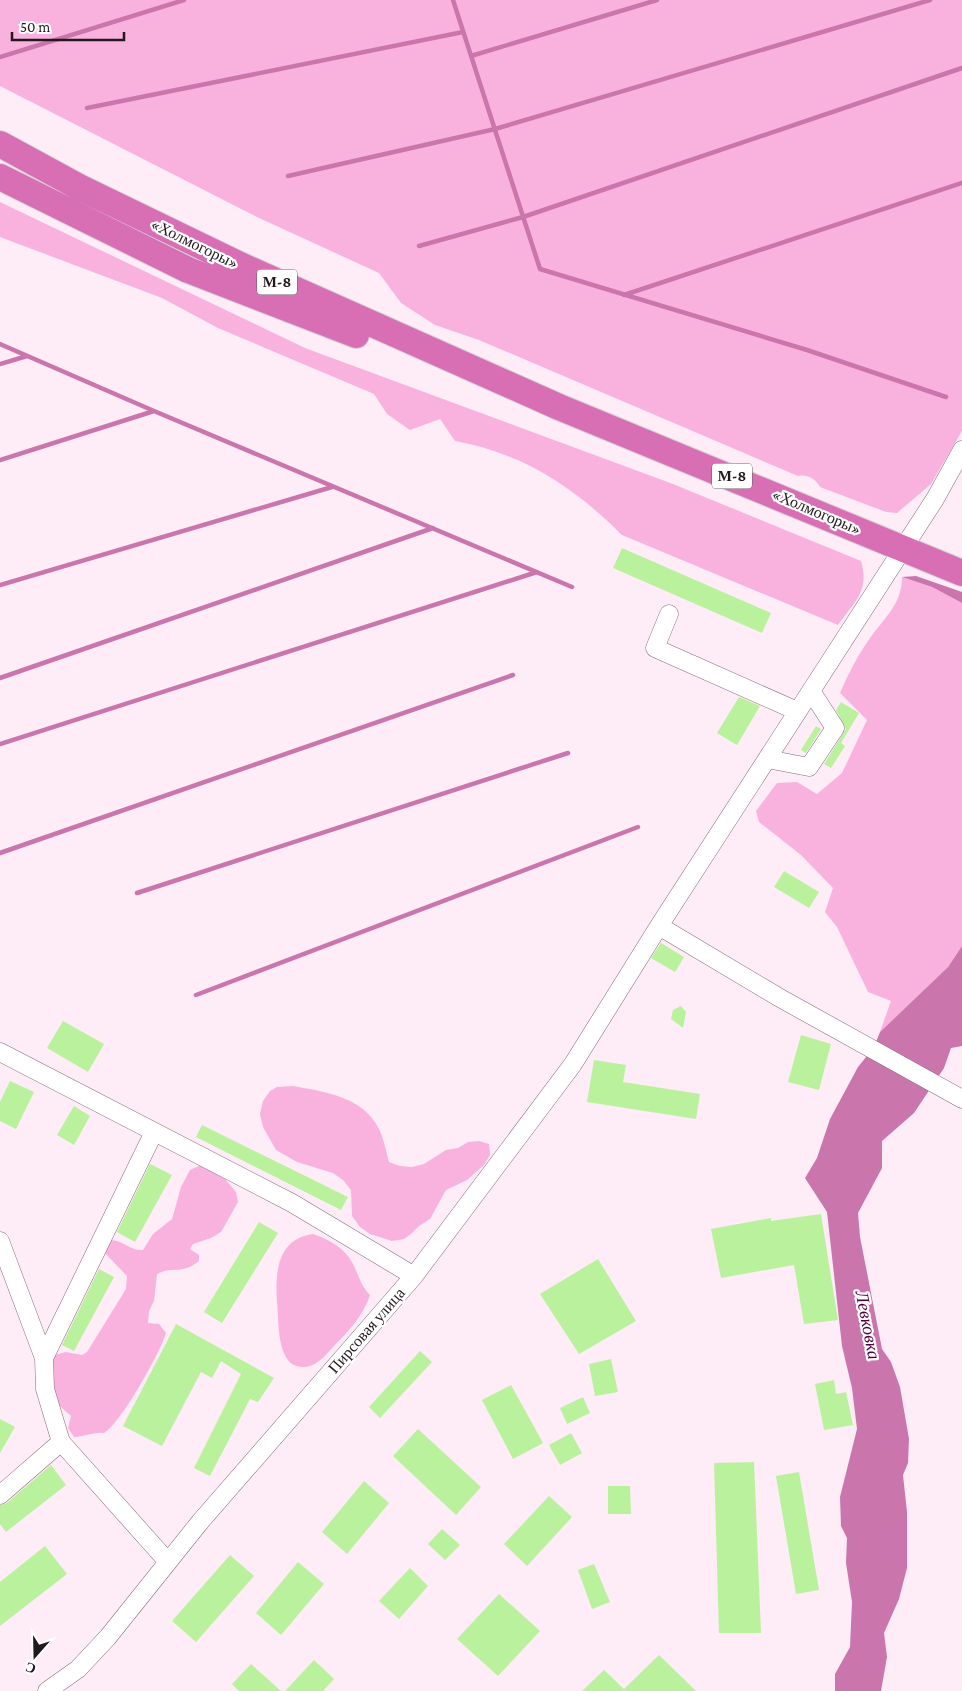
<svg xmlns="http://www.w3.org/2000/svg" width="962" height="1691" viewBox="0 0 962 1691" font-family="'Crimson Pro',serif">
	<rect width="100%" height="100%" fill="#feecf7"/>
	<path fill="#f9b2de" d="M0,0H962V431L931,484L897,513L886,512L820,487C816,479 807,474 798,476L479,340L435,325L401,303L379,273L257,217L0,86Z
		M0,202L305,348L673,484L861,561C870,591 854,602 838,625L622,535C574,487 522,453 455,441L440,419L410,430L387,414L374,394L218,328L162,298L0,237Z
		M902,577L932,587L962,603V946L948,967L880,1032L891,1001L868,992L837,927L825,912L833,888L801,855L759,822L756,811L777,783L797,782L817,794L842,773L867,720L840,693C848,674 858,655 870,638C885,617 902,604 902,577Z
		M293,1086C324,1092 363,1096 379,1129C384,1139 386,1151 389,1162L400,1166L412,1167L424,1164L446,1150L458,1148L468,1142L479,1141L489,1144L490,1155L484,1165L467,1180L446,1190L430,1219L419,1226L411,1234L404,1239L392,1241L370,1234L360,1227L352,1216L351,1190L343,1180L333,1173L297,1162L276,1150L263,1127L260,1114L263,1101L270,1091L277,1087Z
		M201,1165L225,1179L236,1192L238,1202L221,1232L211,1238L193,1244L190,1249L199,1255V1261C180,1276 174,1265 157,1274L154,1301L149,1311L148,1323L159,1324L166,1333C160,1353 121,1423 104,1433C93,1432 84,1437 74,1437L68,1428L71,1416L52,1399V1361L55,1355L66,1352L82,1355L87,1352L126,1289L127,1276L103,1251L109,1240C122,1239 130,1251 143,1250L153,1234L172,1219L181,1187L190,1170Z
		M313,1234C330,1240 345,1248 353,1264C359,1276 361,1286 370,1295C364,1315 347,1333 333,1347C325,1356 315,1368 302,1367C276,1366 279,1320 277,1302C275,1273 277,1239 313,1234Z"/>
	<path fill="#ca76ad" d="M916,576L962,592V603L932,587L902,577Z
		M962,946V1046L951,1048L944,1068L914,1113L882,1141V1168L858,1213L860,1237L882,1349L891,1362L900,1387L909,1439L908,1463L903,1475L907,1512V1568L899,1599L884,1633L887,1657L881,1691H835V1674L850,1647L852,1602L846,1563L847,1538L841,1526L840,1497L857,1429L852,1388L842,1346L827,1212L805,1178L817,1158L830,1119L858,1067L874,1047L880,1032L948,967Z"/>
	<g fill="none" stroke-linecap="round" stroke-linejoin="round">
		<path stroke="#ca76ad" stroke-width="4.5" d="M453,0L540,269L807,350L946,397
			M471,56L657,0
			M0,57L184,0
			M87,108L463,32
			M288,176L495,129L930,0
			M419,246L523,217L962,68
			M624,295L962,183
			M0,344L154,411L572,587
			M0,364L27,356
			M0,460L154,411
			M0,585L332,487
			M0,678L433,528
			M0,744L537,572
			M0,853L513,675
			M137,893L568,753
			M196,995L638,827"/>
	</g>
	<path fill="#baf19c" d="M622,548L771,613L762,633L613,568Z
		M739,697L760,706L737,745L717,733Z
		M841,702L859,713L841,743L845,746L831,768L824,764L846,729L836,710Z
		M816,726L821,729L806,753L801,750Z
		M784,871L819,892L809,908L774,887Z
		M661,943L684,957L675,972L651,958Z
		M681,1006L686,1012L683,1028L671,1019L673,1010Z
		M63,1021L104,1044L88,1072L47,1048Z
		M801,1035L831,1044L819,1090L788,1082Z
		M594,1060L626,1065L623,1082L700,1094L696,1119L587,1102Z
		M10,1081L34,1092L16,1129L0,1121V1102Z
		M74,1106L90,1116L74,1145L57,1135Z
		M202,1125L348,1197L341,1210L196,1137Z
		M150,1164L172,1175L135,1242L117,1232Z
		M821,1214L838,1320L804,1324L794,1265L721,1278L711,1229L771,1218V1221Z
		M259,1222L278,1233L222,1323L204,1312Z
		M598,1259L636,1321L579,1354L540,1294Z
		M99,1269L114,1277L74,1351L62,1345Z
		M176,1324L274,1378L258,1402L250,1399L210,1476L194,1468L241,1374L221,1361L212,1378L201,1372L162,1446L123,1426Z
		M420,1351L432,1362L380,1418L369,1407Z
		M611,1359L618,1392L595,1396L589,1364Z
		M834,1380L836,1394L846,1392L853,1425L824,1430L815,1384Z
		M511,1385L543,1443L513,1459L482,1400Z
		M583,1397L590,1413L567,1424L560,1408Z
		M0,1419L15,1427L0,1453Z
		M418,1429L481,1487L456,1515L393,1456Z
		M571,1433L582,1453L560,1465L549,1445Z
		M754,1462L761,1633H719L714,1463Z
		M51,1465L66,1485L6,1532L0,1524V1505L7,1503Z
		M799,1472L819,1590L796,1594L776,1476Z
		M364,1481L389,1503L347,1554L322,1532Z
		M608,1486H630L631,1514H608Z
		M549,1496L572,1517L527,1566L504,1544Z
		M442,1529L460,1545L445,1560L428,1544Z
		M45,1546L67,1574L0,1626V1582Z
		M230,1555L254,1576L196,1642L172,1621Z
		M298,1562L324,1584L281,1635L256,1613Z
		M594,1564L610,1602L592,1609L578,1570Z
		M410,1568L428,1586L399,1619L379,1601Z
		M499,1594L540,1631L498,1676L457,1639Z
		M659,1655L696,1691H582L604,1670L624,1689Z
		M314,1660L334,1679L323,1691H285Z
		M251,1664L281,1691H239L232,1684Z"/>
	<g fill="none" stroke-linecap="round" stroke-linejoin="round">
		<defs>
			<path id="minor" d="M669,614L655,648L797,711
				M767,759L809,767L835,728L811,691
				M659,926L780,998L962,1099
				M0,1052L292,1203L414,1276
				M0,1241L44,1358L45,1389L61,1442L0,1495
				M44,1358L154,1132
				M61,1442L168,1562
				M47,1691L78,1669L108,1637L200,1522L414,1276L573,1064L659,926L935,499L962,450"/>
			<path id="highway" d="M0,144L79,187L240,265L559,407L962,573
				M0,177L188,270L356,335"/>
		</defs>
		<use href="#minor" stroke="#866c7c" stroke-width="19"/>
		<use href="#highway" stroke="#d7d5d6" stroke-width="28"/>
		<use href="#minor" stroke="#fff" stroke-width="18"/>
		<use href="#highway" stroke="#d86fb5" stroke-width="26"/>
	</g>
	<g text-anchor="middle" stroke-width="4.5" stroke-linejoin="round" paint-order="stroke">
		<g fill="#fff" stroke="#645d62" stroke-width="1">
			<rect x="257" y="269.5" width="40" height="25" rx="4"/>
			<rect x="712" y="463.5" width="40" height="25" rx="4"/>
		</g>
		<g font-size="15" font-weight="bold" fill="#22181e">
			<text x="277" y="287">М-8</text>
			<text x="732" y="481">М-8</text>
		</g>
		<g font-size="16" fill="#22181e" stroke="#fff">
			<text transform="translate(195 243) rotate(26)" y="6">«Холмогоры»</text>
			<text transform="translate(817 511) rotate(23)" y="6">«Холмогоры»</text>
			<text transform="translate(366 1330) rotate(-49)" y="6">Пирсовая улица</text>
		</g>
		<g font-size="18" font-style="italic" fill="#50003c" stroke="#fff">
			<text transform="translate(868 1325) rotate(79)" y="6">Левковка</text>
		</g>
	</g>
	<g transform="translate(35 1656) rotate(200)" stroke="#ffffff" stroke-width="4" paint-order="stroke">
	<path d="M0-4L9 19L0 12L-9 19Z" fill="#22181e"/>
	<text y="-8" font-size="14" font-weight="bold" text-anchor="middle" fill="#22181e">С</text>
	</g>
	<path d="M12 32v8h112v-8" fill="none" stroke="#22181e" stroke-width="2.5"/>
	<text x="20" y="32" font-size="15" fill="#22181e" stroke="#ffffff" stroke-width="4" paint-order="stroke">50 m</text>
</svg>
